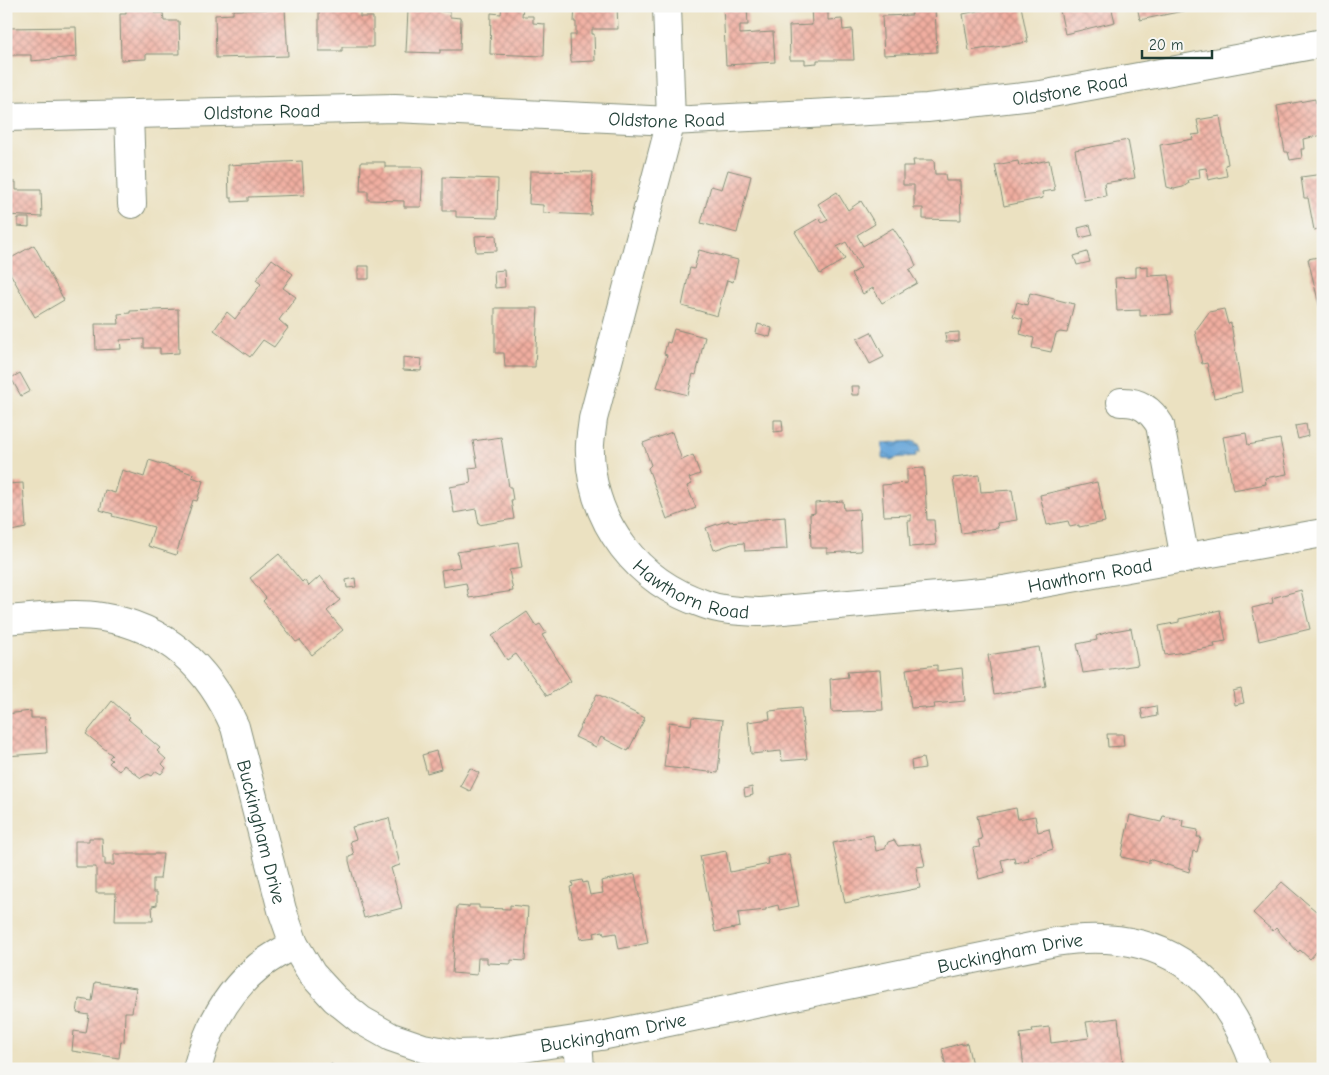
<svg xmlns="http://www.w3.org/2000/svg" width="1329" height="1075" viewBox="0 0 1329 1075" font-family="'Comic Neue',sans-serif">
	<defs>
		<pattern id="water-waves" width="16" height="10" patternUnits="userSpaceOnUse" patternTransform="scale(1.25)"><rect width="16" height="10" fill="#66a5d9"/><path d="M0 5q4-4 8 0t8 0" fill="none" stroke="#5388b1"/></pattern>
		<pattern id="building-cross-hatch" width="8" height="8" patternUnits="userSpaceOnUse" patternTransform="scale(1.25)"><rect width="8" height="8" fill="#f1aea0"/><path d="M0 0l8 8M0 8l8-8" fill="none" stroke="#c38f83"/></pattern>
	</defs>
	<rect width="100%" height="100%" fill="#f6f6f2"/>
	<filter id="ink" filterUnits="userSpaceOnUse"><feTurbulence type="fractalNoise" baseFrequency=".02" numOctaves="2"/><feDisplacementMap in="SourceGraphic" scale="10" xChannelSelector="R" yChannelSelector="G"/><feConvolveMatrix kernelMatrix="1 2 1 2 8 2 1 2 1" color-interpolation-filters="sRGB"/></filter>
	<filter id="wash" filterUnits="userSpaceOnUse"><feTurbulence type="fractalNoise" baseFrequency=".0096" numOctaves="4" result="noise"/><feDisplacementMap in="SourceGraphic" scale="20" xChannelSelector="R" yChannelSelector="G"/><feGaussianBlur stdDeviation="1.12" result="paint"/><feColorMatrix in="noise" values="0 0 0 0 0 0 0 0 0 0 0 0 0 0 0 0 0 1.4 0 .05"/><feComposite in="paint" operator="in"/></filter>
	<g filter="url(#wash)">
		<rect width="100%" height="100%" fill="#ebe1c1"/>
		<path fill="url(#water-waves)" stroke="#427186" d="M916,441V444H919L920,452H916V456L894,458L893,460L883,459L882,443Z"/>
		<g id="blocks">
			<path fill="url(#building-cross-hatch)" d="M126,6H154V13H163L164,21H179L180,54H146V59L121,60L120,14H126Z
				M331,6H349V10H360V17H373V47H342V51H319V10H331Z
				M418,6H442L441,11L450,12V17L461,18L460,50H440V53L406,52L408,10H418Z
				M502,6H523L522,16H533V23L545,24L544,56L490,54L491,13L501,14Z
				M575,6H617L618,29H592V34H594L595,61L571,62L570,35H576V22H574Z
				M723,6H747L748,25H740V34L773,32L775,62L726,65Z
				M828,6V20L842,19L843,30L852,29L854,60H817V63L805,64V60H790L789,26L812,25L811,7Z
				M911,6H935L937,52L884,55L882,16L912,15Z
				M1002,6H1021L1028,42L969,51L963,14Z
				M1059,6H1111L1115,22L1065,34Z
				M1137,6H1202V7L1140,20Z
				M285,9L288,56L216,58L215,15L233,14V10Z
				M76,27L77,57L31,61V55H6V28Z
				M1315,99L1316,103L1323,102V135L1303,139L1304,149H1301L1302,158L1290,160L1288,152H1285L1277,106Z
				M1220,116L1228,164L1225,165L1227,176L1208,180L1206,168L1199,169L1200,178L1188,180L1189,183L1183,187L1174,189L1167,187L1160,145L1193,139L1192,135L1200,134L1197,120Z
				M1128,140L1135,178L1104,183L1106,196L1084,200L1075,150Z
				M913,160H934L935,174H945L946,181H960L961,220L923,219V208H914V185H903V166H914Z
				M1049,160L1055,190L1042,192L1043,198L1004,206L995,165L1018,161L1019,166Z
				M302,161L304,195L248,197V201L232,202V198H229L228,165Z
				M361,162H385V167H423L421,207H404V201L368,200V191H360Z
				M728,170L751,176L737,233L701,223L711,186L722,189Z
				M530,171L593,172L591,215L543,213V205L529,204Z
				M1323,174V228L1314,230L1308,198H1304L1301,177Z
				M443,177L498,179L497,218L456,217V211H443Z
				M6,182H16V190H41L42,217L6,215Z
				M837,192L848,210L861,201L875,224L857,235L863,246L893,228L912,256L916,266L909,270L917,283L882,303L873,288L863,294L851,274L861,268L846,242L837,247L845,259L820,274L795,232L819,218L822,223L828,220L818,204Z
				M18,218H29V227L18,226Z
				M1090,225L1093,235L1080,238L1078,228Z
				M496,235L497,251L476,252L475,236Z
				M34,245L64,300L35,317L6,266V261Z
				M699,250L738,260L733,282L727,280L717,316L682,306L690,268L694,269Z
				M1087,252L1090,262L1077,265L1074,256Z
				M1323,256V317H1322L1308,259Z
				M272,259L293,274L283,288L296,297L279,320L288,328L274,347L263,340L250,357L214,330L227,312L235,319L261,284L256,280Z
				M358,266H369V279H358Z
				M1148,266V276L1169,275L1172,314L1140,316V310L1117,311L1115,278L1136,277V267Z
				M504,270L505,287L495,288L494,271Z
				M1030,293L1074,304L1067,333L1060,332L1056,334L1051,352L1032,348L1034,338L1020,334L1023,319L1013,316L1017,302L1027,305Z
				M495,308H538L535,367H505L504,353H495Z
				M178,309L179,353L160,354V348H144V339L120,340L121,349L96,350L95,324H119L118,314L130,313V311Z
				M1224,309L1228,324L1231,323L1242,392L1214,398L1207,363L1202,364L1195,331L1209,312Z
				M758,324L772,328L770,337L756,333Z
				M674,329L705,337L696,375L693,374L688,395L657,387L667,355L664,354L667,342L670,343Z
				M871,332L884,357L870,364L857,339Z
				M959,332V341L946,342L945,333Z
				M403,357L422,359L421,371L403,370Z
				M20,373L30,391L21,396L11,378Z
				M851,386H859V395H852Z
				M774,420H782L783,431L774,432Z
				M1306,424L1308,436L1298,439L1295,426Z
				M672,432L682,460L693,455L700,474L689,478L692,484L687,486L696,508L667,519L648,468L651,465L643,443Z
				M1246,433L1248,445L1280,439L1287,474L1265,478L1266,484L1233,490L1223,437Z
				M501,437L509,487H511L513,500H511L514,519L479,525L476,509L454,513L450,487L471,483L469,468L478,467L473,441Z
				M149,460L193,474L192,477L203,481L197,501L193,500L176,555L148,546L154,527L112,516L113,514L100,510L105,490L115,493L122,470L144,477Z
				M924,468L927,520H934L936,545L910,547L908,521H911V515L884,516L882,485L907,483V469Z
				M979,475L981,492L1012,490L1017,520L997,523L998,528L961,533L953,478Z
				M1097,482L1105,522L1079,527V525L1070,527L1068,521L1047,525L1040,495Z
				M23,483L26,528L6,532V484Z
				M843,501L844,510L859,509L861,551L827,553V548H811L810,514L815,513V503Z
				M785,517L787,549L745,551L744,543L732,544L714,550L706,528L729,520V522Z
				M518,542L522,568L509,570L513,591L469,598L466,583L443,587L441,570L460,567L457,552Z
				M279,554L302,582L304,580L309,586L320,576L340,600L327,611L343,630L312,655L300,640L296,642L263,601L266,598L250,578Z
				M355,578L356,587L347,588L346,580Z
				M1301,590L1310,629L1259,641L1252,608L1273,603L1272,598Z
				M1220,610L1226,641L1214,643L1215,647L1165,655L1159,626L1179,622V619Z
				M527,612L536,626L540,624L546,633L542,635L571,681L547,696L516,654L507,660L492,636Z
				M1131,628L1138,665L1083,673L1077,644L1097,640L1096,636L1108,632Z
				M1039,647L1046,686L994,695L988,655Z
				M937,665V671L962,668L965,701L934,704L935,708L926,709L925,707L911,708L906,669Z
				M880,670L883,710L832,712L830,679L848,677L847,672Z
				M1241,689L1244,703L1235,705L1233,691Z
				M597,694L645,718L628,751L601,737L596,747L575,737Z
				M112,701L130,717L128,719L141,730L140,731L160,748L157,751L166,759L162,764L166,768L161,774L156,771L152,776L148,774L141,778L124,765L119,771L109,763L112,760L109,758L112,755L86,734Z
				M1156,706L1157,716L1143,719L1141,709Z
				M801,708L807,759L782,761L781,751L751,754L748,722L770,719L769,711Z
				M31,711V718H45L47,753L6,756V714Z
				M692,717L723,720L718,773L664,767L669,722L691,725Z
				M1107,734H1123L1124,746L1108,747Z
				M436,751L441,769L427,773L422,755Z
				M923,758L925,768L912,770L911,761Z
				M470,768L479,773L470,791L460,786Z
				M752,787L753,795L745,797L744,789Z
				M1016,808L1018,819L1035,816L1038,832L1049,829L1053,849L1028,857L1029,860L1015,863L1014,857L1001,860L1004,872L979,879L973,848L980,847L978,840L982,839L977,816Z
				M1130,815L1161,822L1163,816L1183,820L1182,827L1198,830L1197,837H1201L1197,852L1193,851L1189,872L1149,859V863L1121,857Z
				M389,818L400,865L391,868L402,908L364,918L349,861V857L354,855L350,841L356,839L352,827Z
				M873,835L876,851L885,849L888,842L894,840L898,846L920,844L925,866L916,867L920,888L845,903L833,843Z
				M89,838H102L103,858H105V865H114V854H163L160,879H153V892H157V905L152,906L153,921H115L116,893H96V867H75V841H89Z
				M726,851L730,872L769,864L767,858L789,854L799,906L779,910L778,905L766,908V910L738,913L740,927L715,932L700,856Z
				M635,874L648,943L619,949L616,933L604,935L603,931L594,933L595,937L580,939L570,887L573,886L572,882L582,880L583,883L587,882L590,895L603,893L601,881Z
				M1282,882L1323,917V944L1310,959L1300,950L1298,952L1276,928L1273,931L1253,913Z
				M469,905H479V908L510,909V905L528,907L525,961L511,960V964L487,963V958H478L477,975L452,973L457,906L469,907Z
				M95,982L136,988L132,1012H125L124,1042L121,1041L119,1058L72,1051L74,1031L86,1033L89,1015L77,1013L79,999L92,1001Z
				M1118,1018L1123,1063L1107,1066V1069H1024L1020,1034L1033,1032L1032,1029L1049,1027L1051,1043L1089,1038L1086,1022Z
				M962,1043V1045L967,1043L973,1069H942L946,1067L942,1049Z
				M860,1062L862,1069H835L834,1067Z
				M332,1064L334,1069H321Z"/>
		</g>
	</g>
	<g filter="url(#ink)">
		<use href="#blocks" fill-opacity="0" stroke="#858f7a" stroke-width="1"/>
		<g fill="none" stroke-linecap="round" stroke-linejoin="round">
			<defs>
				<g id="minor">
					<path id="s1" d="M667,6L671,121L593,419C592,430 589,442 590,453C592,524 638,582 704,604C722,611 742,611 761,612L1004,590L1323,533"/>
					<path d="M129,114L132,204"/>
					<path id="s2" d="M6,117L395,108L671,121L927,108L1041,95L1323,43"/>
					<path d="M1121,402C1140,401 1151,410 1160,425L1185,559"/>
					<path id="s3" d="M6,620C37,618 71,612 102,617C168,628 209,668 235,727L282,910L294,944L312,974L335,999L361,1020L391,1037L423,1048L457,1054L491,1053L601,1036L1055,942C1160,926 1223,971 1256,1069"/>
					<path d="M578,1040L580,1069"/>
					<path d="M197,1069C207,1030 226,993 258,967C269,958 283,951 294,944"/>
				</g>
			</defs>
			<use href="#minor" stroke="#858f7a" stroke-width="30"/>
			<use href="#minor" stroke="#fff" stroke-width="28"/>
		</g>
	</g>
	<g text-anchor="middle" stroke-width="5" stroke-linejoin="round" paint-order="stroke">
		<g font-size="19" fill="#1f3d34" stroke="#f6f6f2">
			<text dy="7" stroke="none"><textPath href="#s2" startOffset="1066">Oldstone Road</textPath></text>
			<text dy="7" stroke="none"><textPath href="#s2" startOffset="256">Oldstone Road</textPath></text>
			<text dy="7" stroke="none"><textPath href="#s2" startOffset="661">Oldstone Road</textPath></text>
			<text dy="7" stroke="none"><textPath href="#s1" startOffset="1048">Hawthorn Road</textPath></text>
			<text dy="7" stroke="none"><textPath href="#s1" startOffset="642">Hawthorn Road</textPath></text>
			<text dy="7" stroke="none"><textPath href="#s3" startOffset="385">Buckingham Drive</textPath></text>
			<text dy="7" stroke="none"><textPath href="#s3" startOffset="1270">Buckingham Drive</textPath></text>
			<text dy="7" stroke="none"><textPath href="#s3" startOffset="865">Buckingham Drive</textPath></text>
		</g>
	</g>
	<rect width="1329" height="1075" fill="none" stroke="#f6f6f2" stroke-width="25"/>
	<path d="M1142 50v8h70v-8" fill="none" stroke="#1f3d34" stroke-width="2.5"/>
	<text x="1149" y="50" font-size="15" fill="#1f3d34" stroke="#f6f6f2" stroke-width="4" paint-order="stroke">20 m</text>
</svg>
